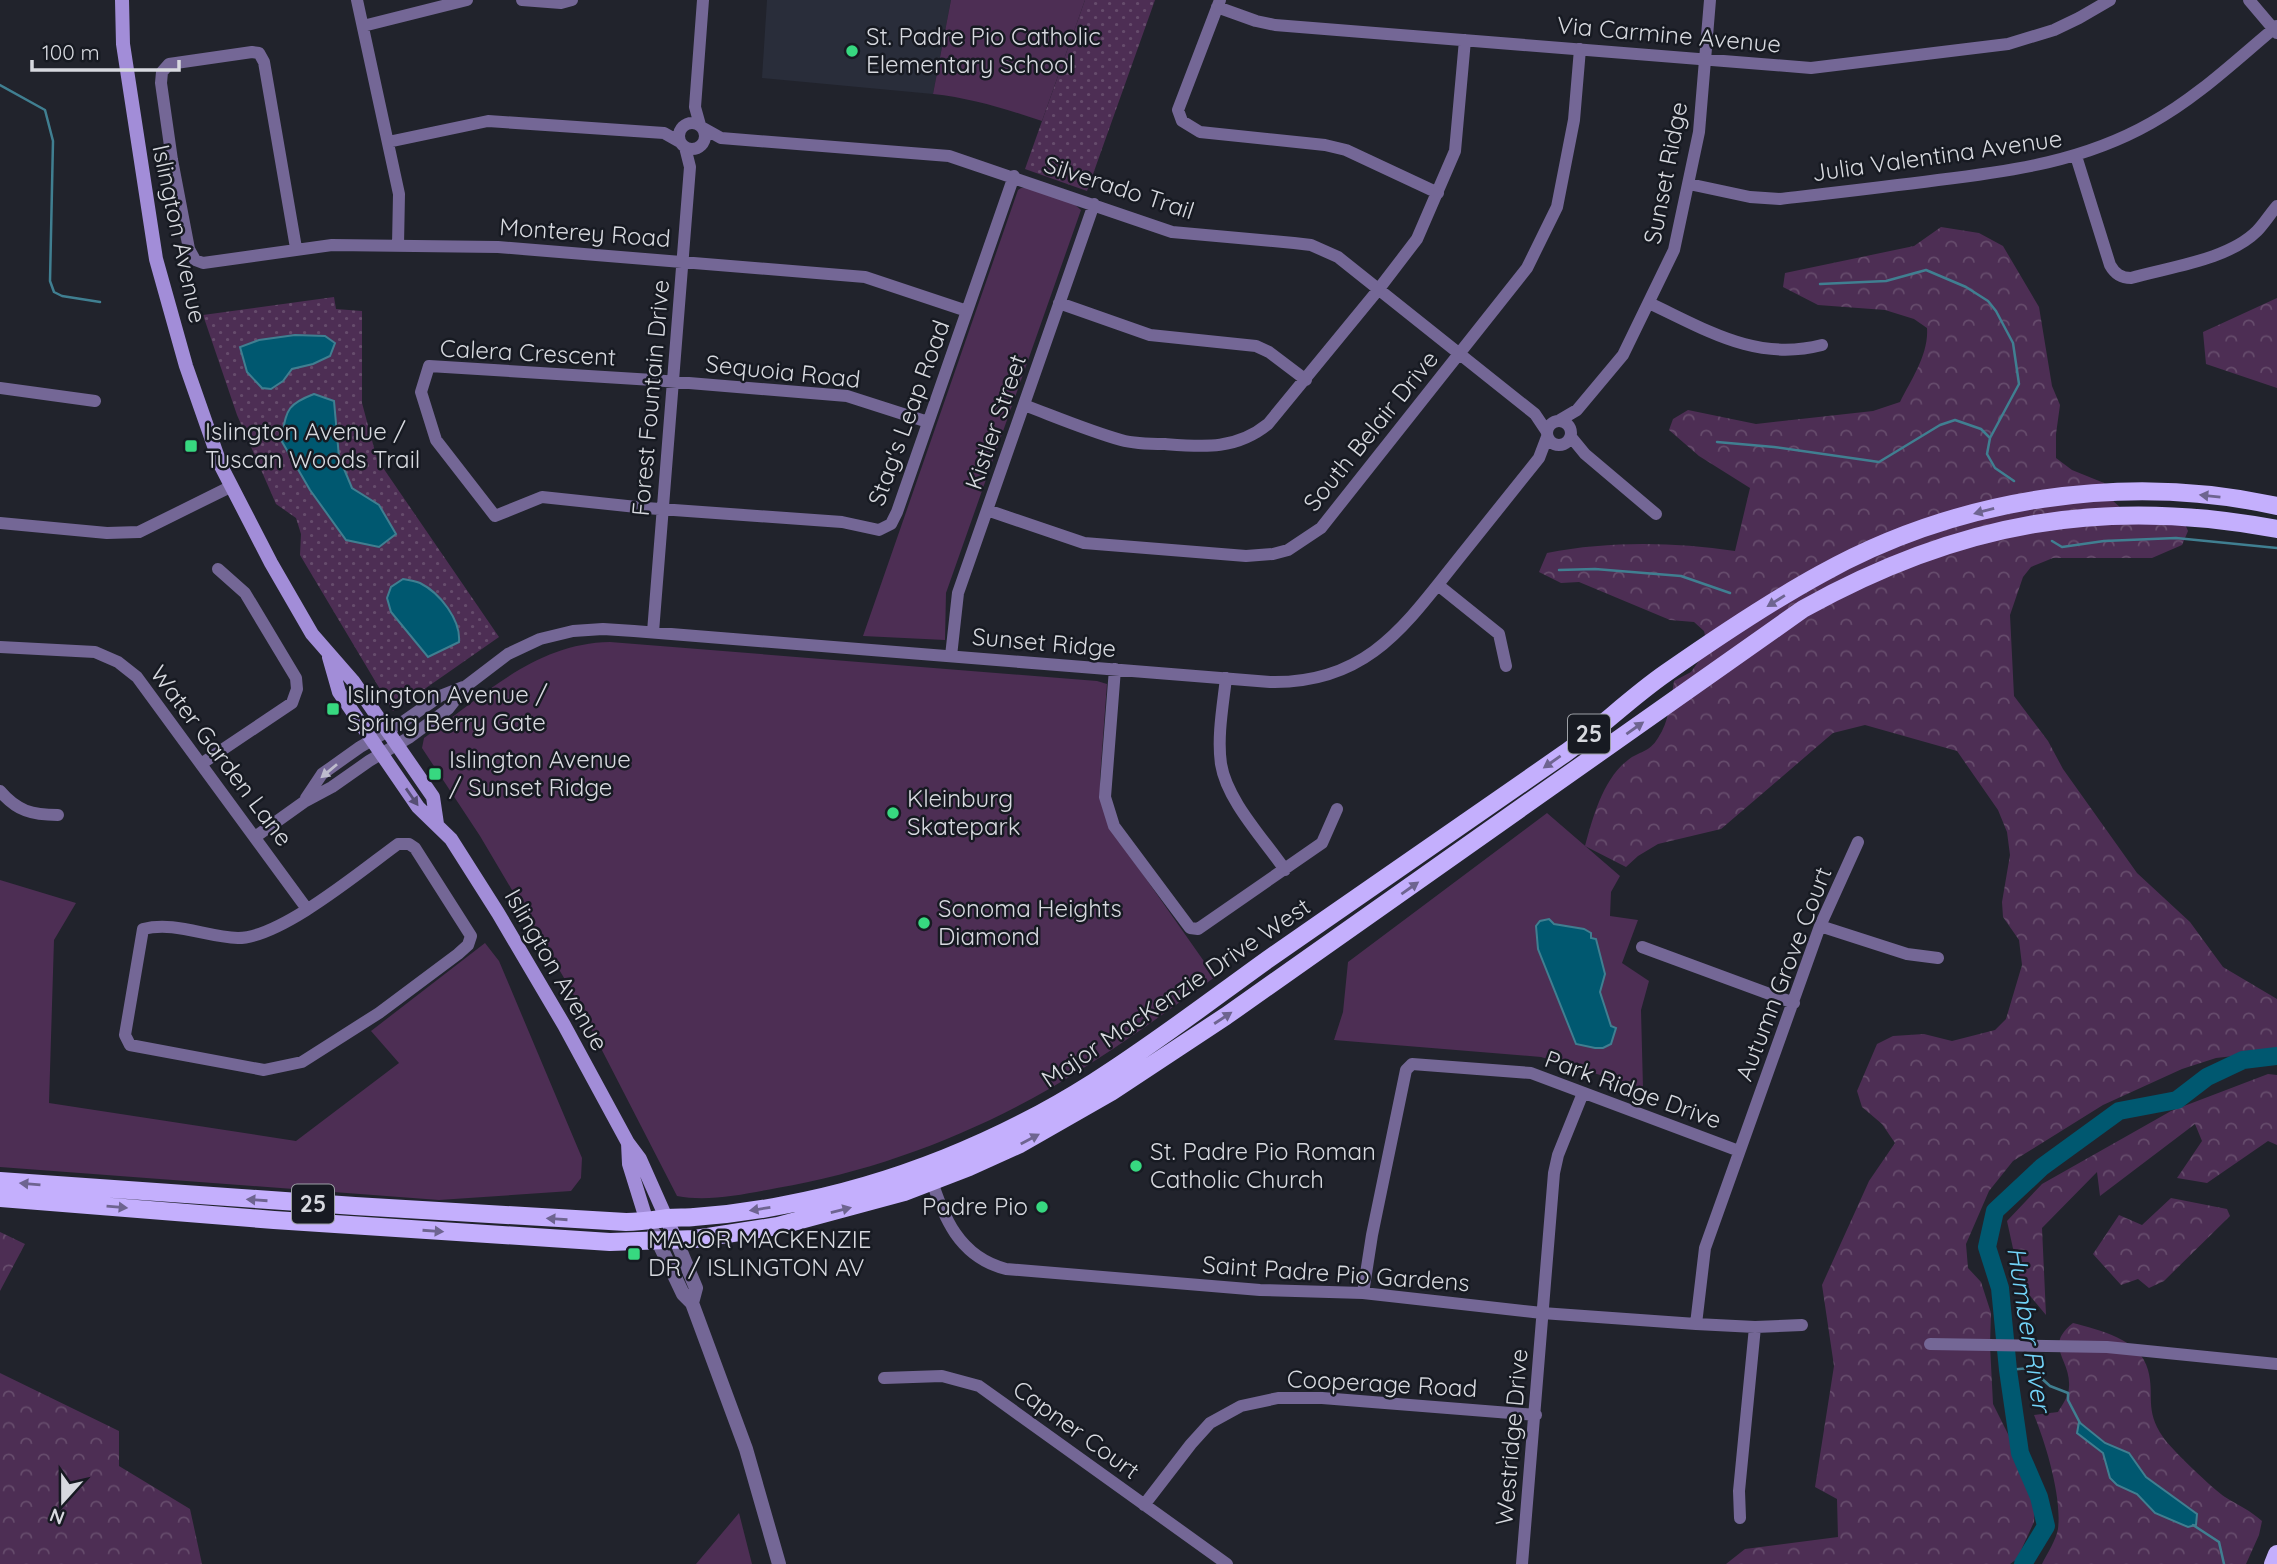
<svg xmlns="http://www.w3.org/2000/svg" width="2277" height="1564" viewBox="0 0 2277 1564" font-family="Quicksand,sans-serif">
	<defs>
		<pattern id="grass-dots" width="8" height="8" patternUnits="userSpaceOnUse" patternTransform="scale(1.75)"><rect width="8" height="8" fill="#4d2e54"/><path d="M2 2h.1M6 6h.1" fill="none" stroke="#664c6c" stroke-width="1.8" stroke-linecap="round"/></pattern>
		<pattern id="forest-crowns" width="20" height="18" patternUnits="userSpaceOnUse" patternTransform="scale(1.75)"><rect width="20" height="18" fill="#4d2e54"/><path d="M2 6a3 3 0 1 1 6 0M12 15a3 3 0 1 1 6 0" fill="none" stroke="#664c6c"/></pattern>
	</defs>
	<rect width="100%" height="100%" fill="#21232c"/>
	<path fill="#292d3a" d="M767,0H951L933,94L762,78Z"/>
	<path fill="url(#grass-dots)" d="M1085,0H1155L1087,191L1025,169Z
		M334,297L336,309L362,311V403L377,459L499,637L393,711L300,555L301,534L296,518L276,504L237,415L203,315Z"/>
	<path fill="url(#forest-crowns)" fill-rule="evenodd" d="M1941,227L1979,233L2003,246L2039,307L2052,386L2060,405L2056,434V458L2072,470L2109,485L2111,499L2123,510L2185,524L2188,531L2182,545L2152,558H2053L2031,567L2023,577L2010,615L2014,696L2048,741L2063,769L2137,873L2190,922L2223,967L2277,999V1051L2216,1058L2182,1069L2103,1105L2013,1161L1989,1191L1966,1244L1968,1268L1981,1282L1991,1313L1990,1345L1993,1404L2024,1466L2035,1503L2034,1522L2017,1559L2010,1564H1726L1745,1549L1838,1537L1837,1499L1815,1487L1834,1366L1822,1285L1869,1181L1895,1143L1882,1124L1862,1107L1857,1091L1877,1044L1893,1036L1924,1034L1952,1041L1995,1030L2006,1019L2022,965L2019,940L2003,917L2002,902L2010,855L2007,832L1998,810L1957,751L1865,725L1833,733L1721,829L1658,844L1638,856L1626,867L1585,846C1593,817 1603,779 1628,760C1639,751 1649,753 1658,738C1669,722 1671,700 1674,681L1691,672L1705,652L1707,644L1704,631L1694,622L1670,620L1579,582L1561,583L1539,572L1547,553C1609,541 1673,542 1735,551L1750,488L1699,456L1669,430L1673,419L1688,410L1756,424L1873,411L1900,402C1911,380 1929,354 1927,328L1914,319L1885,310L1818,305L1783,287L1785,273L1914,246Z
		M2277,298V388L2206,364L2203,332Z
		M2268,1074L2277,1075V1145L2268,1141L2207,1183L2177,1178L2202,1141L2195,1124L2100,1196L2097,1172L2042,1228L2046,1315L2021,1285L2007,1221L2042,1184L2171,1111Z
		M2171,1198L2227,1209L2230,1216L2164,1281L2149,1288L2138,1279L2121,1285L2093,1254L2119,1215L2142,1225Z
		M0,1232L25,1244L0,1291Z
		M2073,1323C2099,1330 2140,1339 2148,1370C2155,1396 2144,1409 2163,1437C2170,1448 2214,1490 2225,1497C2238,1505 2251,1511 2262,1521L2259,1535L2246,1564H2042C2047,1554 2056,1540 2058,1529C2062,1497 2046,1444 2034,1415L2058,1412C2062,1405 2069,1396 2069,1387C2071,1358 2043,1347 2073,1323ZM2080,1423L2105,1443L2129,1453L2146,1477L2196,1514L2155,1513L2137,1494L2117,1485L2110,1478L2103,1453Z
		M0,1373L119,1431V1466L190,1509L202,1564H0Z"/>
	<path fill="#4d2e54" d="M951,0H1085L1042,121C1006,109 971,98 933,94Z
		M1021,188H1027L1073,203L1081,210L946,593L945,640L863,636L1018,190Z
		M610,642L1097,681L1107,684L1100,778V792L1109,826L1215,977C1156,1019 1097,1063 1033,1098C954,1141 866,1173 777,1188C744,1194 709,1202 677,1196L570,988L480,836L422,748L424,738C482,697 535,643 610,642Z
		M1547,813L1620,876L1611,892L1610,916L1638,920L1622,963L1649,981L1641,1010L1643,1088L1541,1057L1334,1040L1343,1012L1348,962Z
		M0,880L76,903L54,940L49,1103L296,1141L399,1063L371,1031L485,943L499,961L582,1158L581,1178L571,1191L439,1200L0,1167Z
		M739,1513L752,1564H696Z"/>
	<path fill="#005870" stroke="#407f91" stroke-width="2" d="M295,335L325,336L335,343L330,356L313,364L292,369L283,381L271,389L262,388L247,372L240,347L259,340Z
		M314,394L334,401L339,457L352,488L379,505L396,534L379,547L346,540L310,490L281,440C287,411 285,405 314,394Z
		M403,579C409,580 415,581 420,583C440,593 461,620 459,642L428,657L391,612L387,598L391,587Z
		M1549,919L1554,924L1584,929L1591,933V938L1596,939L1605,974L1600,992L1611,1026L1616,1028L1611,1044L1603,1048H1595L1576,1044L1538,949L1536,926L1540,921Z
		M2079,1422L2105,1443L2129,1453L2146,1477L2197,1514L2196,1525L2188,1527L2155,1513L2137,1494L2117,1485L2110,1478L2103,1453L2077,1433Z"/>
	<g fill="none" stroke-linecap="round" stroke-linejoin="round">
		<path stroke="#407f91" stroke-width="2.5" d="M0,85L45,110L53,141L50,281L54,292L62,296L100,302
			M1820,284L1886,281L1926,270L1966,287L1988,301L1996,311L2013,343L2019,384L1990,438L1987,454L1995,468L2014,481
			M1717,442L1774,447L1879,462L1940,425L1955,420L1981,429L1990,438
			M2052,541L2062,547L2104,541L2176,538L2277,548
			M1559,570L1595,569L1681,576L1730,593
			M2008,1370L2030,1368L2050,1386L2068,1393V1400L2080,1423
			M2193,1525L2219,1542L2224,1564"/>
		<path stroke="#005870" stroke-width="18" d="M2023,1564L2046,1526L2039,1497L2020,1453L2008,1370L2000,1288L1987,1247L1995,1211L2042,1167L2119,1111L2177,1100L2207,1077L2243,1060L2277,1056"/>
		<path stroke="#746796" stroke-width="12" d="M357,0L399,194L398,245
			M522,0L561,3L572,0
			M1220,0L1178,110L1182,121L1200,132L1325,145L1346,150L1438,193
			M2249,0L2277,33
			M1217,7L1256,21L1275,25L1811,68L2008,44L2054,30L2079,18L2110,0
			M363,26L467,0
			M679 136a13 13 0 1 1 26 0a13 13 0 1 1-26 0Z
			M700,125L695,107L703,0
			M703,128L721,138L949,156L1172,232L1294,243L1311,245L1338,257L1535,414L1547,432
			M388,142L488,121L664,133L680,142
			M2076,156L2110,265C2115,274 2121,278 2131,278C2169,267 2228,260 2257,231C2264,224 2270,214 2277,206
			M1689,184L1750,197L1780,199C1832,193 1885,187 1938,180C2013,171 2084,161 2151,123C2198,97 2236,60 2277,26
			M296,248L264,62L259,53L252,52L169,64L162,72L161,83L172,160L189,249L195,260L203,263L332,245L498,247L865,277L967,311
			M1059,303L1150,335L1256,346L1269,352L1306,380
			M1649,303C1707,330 1756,362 1822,345
			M0,388L95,401
			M1024,405C1056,417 1089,431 1121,440C1135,444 1151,444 1165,444C1204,447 1236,450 1268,424L1378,290L1417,239L1455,151L1465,40
			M1560,420L1577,410L1623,355L1674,250L1699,132L1710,0
			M1547 433a12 12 0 1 1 24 0a12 12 0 1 1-24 0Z
			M928,422L847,396L653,380L429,366L421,392L436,440L495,516L542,497L646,508L842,522L879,530L891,524L897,512L1014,176
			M1571,437L1585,454L1656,514
			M987,510L1084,543L1246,556L1273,554L1288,550L1321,528L1527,268L1557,207L1574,120L1580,49
			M0,523L107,533L139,532L230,487
			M1438,585L1499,634L1506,666
			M653,632L690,167L685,147
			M0,647L95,652L118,662L137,677L307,909
			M951,656L958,593L1094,204
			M1115,669L1105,797L1114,826L1190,928L1198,929L1322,843L1337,809
			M1226,678C1223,705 1217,737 1221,764C1227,801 1264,839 1285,870
			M201,764L292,703L297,689L296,678L245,593L218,569
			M0,791C17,811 32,815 58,815
			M306,798L322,774L360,747L400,724L440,696L463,687
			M255,837L304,802L332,787L369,761L410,737L448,709L466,686L508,654L540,639L573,631L603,629L634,631L1270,682C1364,684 1402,630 1455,563C1483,528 1511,493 1539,458L1547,437
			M398,844H409L415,848L471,936L468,945L458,954L379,1013L302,1062L264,1070L130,1045L125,1035L143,929C175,921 206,937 238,938C281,938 362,870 398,844Z
			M1820,926L1907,954L1938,958
			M1642,947L1794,1003
			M930,1175C943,1217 959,1257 1006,1269L1260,1290L1363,1293L1542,1313L1696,1324L1755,1327L1802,1325
			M1363,1293L1372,1235L1406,1070L1412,1064L1531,1073L1739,1151
			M1696,1324L1705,1248L1820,926L1858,842
			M1930,1344L2107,1347L2277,1364
			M884,1378L942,1376L979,1386L1227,1564
			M1144,1505L1191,1444L1210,1423L1241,1406L1278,1398H1322L1536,1415
			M1740,1518L1739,1491L1755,1327
			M1522,1564L1554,1173L1558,1155L1583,1093"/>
		<path stroke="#746796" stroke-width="14" d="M654,1233L683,1294L692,1303L746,1449L779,1564
			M676,1240L696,1288L692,1303"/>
		<path stroke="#a28dd8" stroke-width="14" d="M122,0L123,44L156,259L186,366L221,466L271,563L312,634L353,681L433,797L437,824
			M329,657L339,692L418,807L451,839L498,913L564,1025L628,1143L640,1159L676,1240
			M628,1143L629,1164L647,1222"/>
		<path stroke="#c4affd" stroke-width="18" d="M0,1181L355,1206L626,1222C640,1222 653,1220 668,1218C677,1217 686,1218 694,1217C724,1215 754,1211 784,1205C893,1185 1001,1141 1094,1082C1154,1044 1210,1001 1267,960C1366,891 1466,823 1564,754C1599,729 1630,698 1666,673C1716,638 1768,603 1821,574C1957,498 2125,472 2277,506
			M0,1198L274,1220L610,1242L695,1239L778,1226L904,1192L969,1167L1020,1144L1111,1092L1226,1016L1803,609C1957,523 2103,496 2277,529
			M2273,1564L2277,1554"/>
	</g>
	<defs><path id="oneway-solid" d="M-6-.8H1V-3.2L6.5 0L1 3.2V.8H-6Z" transform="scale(1.75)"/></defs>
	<g fill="#6e6490">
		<use href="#oneway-solid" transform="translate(2210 496) rotate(-174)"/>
		<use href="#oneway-solid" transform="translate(1984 511) rotate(165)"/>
		<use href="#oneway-solid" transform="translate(1776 601) rotate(148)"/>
		<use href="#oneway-solid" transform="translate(1635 728) rotate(-35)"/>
		<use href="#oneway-solid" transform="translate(1552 762) rotate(145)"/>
		<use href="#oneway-solid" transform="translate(1410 888) rotate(-35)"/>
		<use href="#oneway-solid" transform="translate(1223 1018) rotate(-33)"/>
		<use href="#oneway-solid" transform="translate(1030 1139) rotate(-28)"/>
		<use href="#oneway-solid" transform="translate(30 1184) rotate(-175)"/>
		<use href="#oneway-solid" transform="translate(257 1200) rotate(-176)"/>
		<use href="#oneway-solid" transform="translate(117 1207) rotate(5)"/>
		<use href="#oneway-solid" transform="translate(760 1209) rotate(171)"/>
		<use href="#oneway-solid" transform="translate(841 1210) rotate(-14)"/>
		<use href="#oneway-solid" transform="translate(557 1219) rotate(-176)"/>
		<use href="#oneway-solid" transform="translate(433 1231) rotate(4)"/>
	</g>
	<use fill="#bebccd" href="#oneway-solid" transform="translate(329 771) rotate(140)"/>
	<use fill="#564e74" href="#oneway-solid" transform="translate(412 797) rotate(55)"/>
	<g fill="#37d880" stroke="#171a22" stroke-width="2.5">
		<circle cx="852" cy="51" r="7"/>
		<rect x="184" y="439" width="14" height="14" rx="3.5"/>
		<rect x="326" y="702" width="14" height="14" rx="3.5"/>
		<rect x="428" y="767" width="14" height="14" rx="3.5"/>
		<circle cx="893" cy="813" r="7"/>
		<circle cx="924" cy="923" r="7"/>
		<circle cx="1136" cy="1166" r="7"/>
		<circle cx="1042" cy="1207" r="7"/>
		<rect x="627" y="1247" width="14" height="14" rx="3.5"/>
	</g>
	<g text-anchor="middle" stroke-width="5" stroke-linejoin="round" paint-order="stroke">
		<g fill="#171a22" stroke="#9da0a6" stroke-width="2">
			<rect x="1568" y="714.5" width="42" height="39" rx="5"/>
			<rect x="292" y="1184.5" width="42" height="39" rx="5"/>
		</g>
		<g font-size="23" font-weight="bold" fill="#d7d9df">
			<text x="1589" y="742">25</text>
			<text x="313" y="1212">25</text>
		</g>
		<g font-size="24" fill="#d7d9df" stroke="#171a22">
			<text transform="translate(1669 35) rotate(5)" y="8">Via Carmine Avenue</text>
			<text transform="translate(1937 156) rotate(-8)" y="8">Julia Valentina Avenue</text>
			<text transform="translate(1666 173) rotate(-79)" y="8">Sunset Ridge</text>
			<text transform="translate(1119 188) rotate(18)" y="8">Silverado Trail</text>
			<text transform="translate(585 233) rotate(4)" y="8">Monterey Road</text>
			<text transform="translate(179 234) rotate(78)" y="8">Islington Avenue</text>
			<text transform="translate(528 353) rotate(3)" y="8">Calera Crescent</text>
			<text transform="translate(783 372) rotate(6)" y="8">Sequoia Road</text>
			<text transform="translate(651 398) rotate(-85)" y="8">Forest Fountain Drive</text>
			<text transform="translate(909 413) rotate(-70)" y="8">Stag's Leap Road</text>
			<text transform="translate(996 422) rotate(-71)" y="8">Kistler Street</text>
			<text transform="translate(1371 431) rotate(-51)" y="8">South Belair Drive</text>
			<text transform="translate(1044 643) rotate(5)" y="8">Sunset Ridge</text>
			<text transform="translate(221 756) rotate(53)" y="8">Water Garden Lane</text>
			<text transform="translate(556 970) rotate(60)" y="8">Islington Avenue</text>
			<text transform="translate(1784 974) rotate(-69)" y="8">Autumn Grove Court</text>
			<text transform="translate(1176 993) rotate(-34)" y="8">Major MacKenzie Drive West</text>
			<text transform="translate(1633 1090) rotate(20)" y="8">Park Ridge Drive</text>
			<text transform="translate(1336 1274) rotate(4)" y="8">Saint Padre Pio Gardens</text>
			<text transform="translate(1382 1384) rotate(3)" y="8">Cooperage Road</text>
			<text transform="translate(1076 1430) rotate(36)" y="8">Capner Court</text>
			<text transform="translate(1512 1437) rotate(-85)" y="8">Westridge Drive</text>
		</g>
		<g font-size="24" fill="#d7d9df" stroke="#171a22" text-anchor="start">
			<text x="866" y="45">St. Padre Pio Catholic<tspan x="866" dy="28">Elementary School</tspan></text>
			<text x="205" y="440">Islington Avenue /<tspan x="205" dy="28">Tuscan Woods Trail</tspan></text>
			<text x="347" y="703">Islington Avenue /<tspan x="347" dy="28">Spring Berry Gate</tspan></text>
			<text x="449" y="768">Islington Avenue<tspan x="449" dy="28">/ Sunset Ridge</tspan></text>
			<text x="907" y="807">Kleinburg<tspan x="907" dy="28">Skatepark</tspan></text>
			<text x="938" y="917">Sonoma Heights<tspan x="938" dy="28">Diamond</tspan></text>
			<text x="1150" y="1160">St. Padre Pio Roman<tspan x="1150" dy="28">Catholic Church</tspan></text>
			<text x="1028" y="1215" text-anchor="end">Padre Pio</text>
			<text x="648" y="1248">MAJOR MACKENZIE<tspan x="648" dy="28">DR / ISLINGTON AV</tspan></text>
		</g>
		<g font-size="26" font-style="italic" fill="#72d4f9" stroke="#171a22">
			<text transform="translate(2029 1329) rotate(81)" y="9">Humber River</text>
		</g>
	</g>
	<g transform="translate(63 1501) rotate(201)" stroke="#171a22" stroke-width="5" paint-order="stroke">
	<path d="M0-5L12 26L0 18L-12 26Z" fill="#d7d9df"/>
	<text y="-10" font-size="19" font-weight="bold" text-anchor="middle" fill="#d7d9df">N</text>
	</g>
	<path d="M32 60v10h147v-10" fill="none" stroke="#d7d9df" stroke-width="3.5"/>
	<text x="42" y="60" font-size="21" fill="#d7d9df" stroke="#171a22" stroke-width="5" paint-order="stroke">100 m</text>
</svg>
